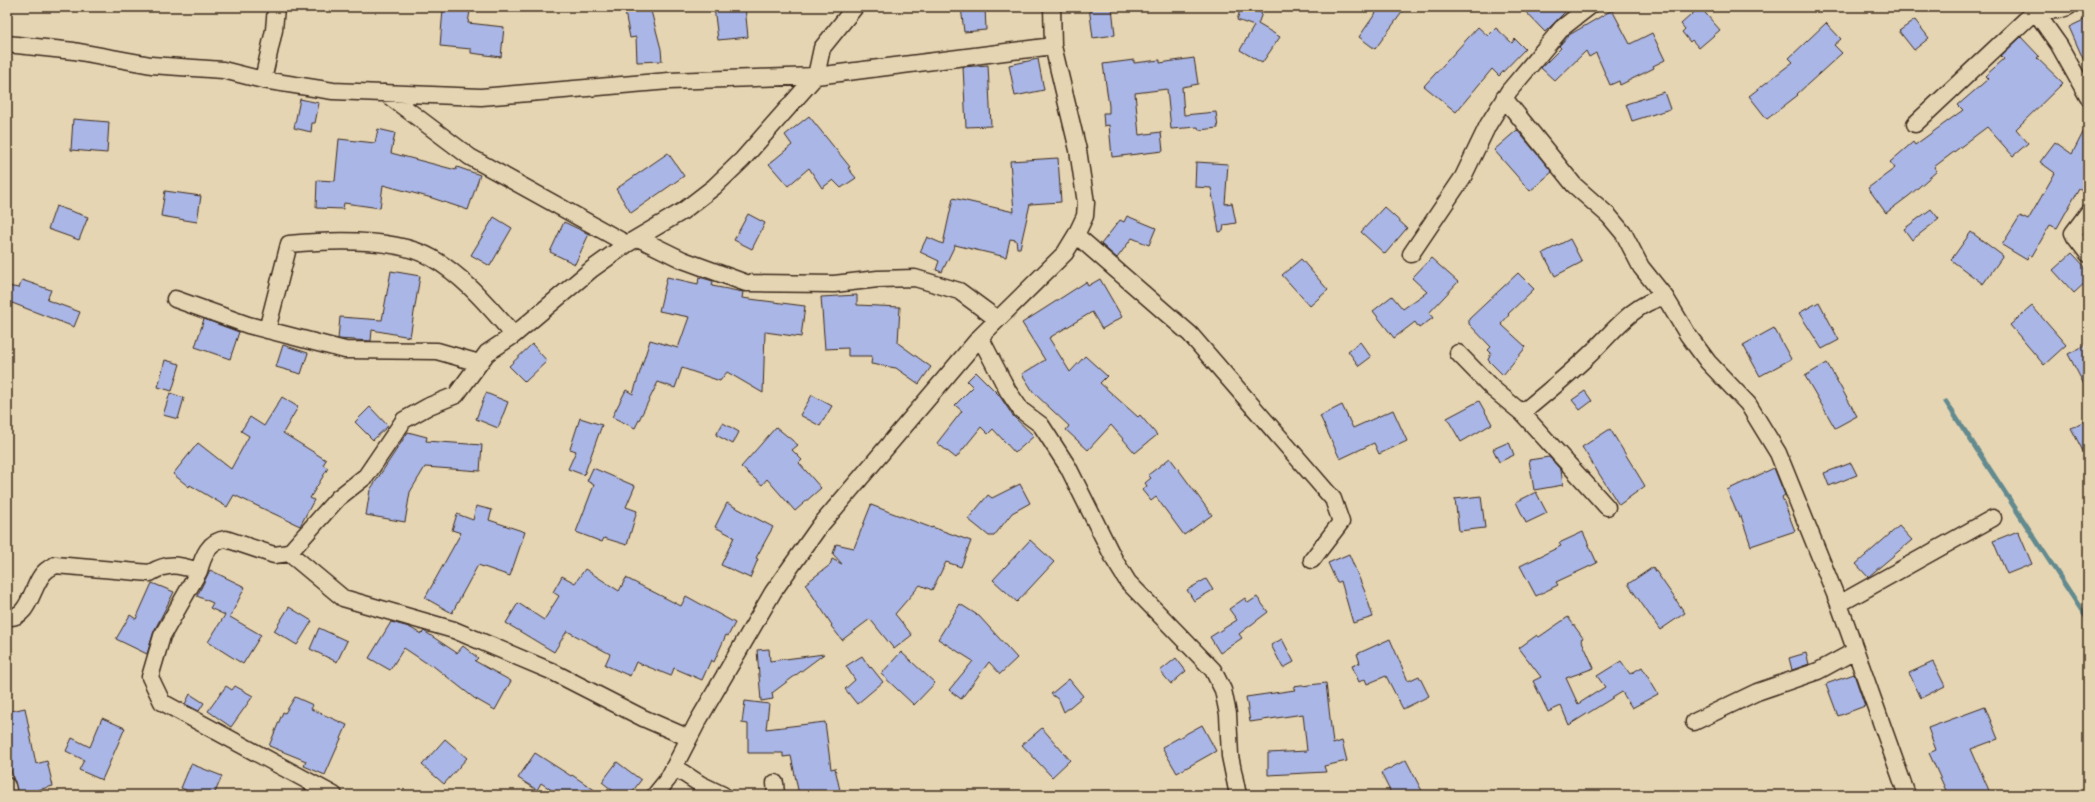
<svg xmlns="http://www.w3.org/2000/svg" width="2095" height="802" viewBox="0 0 2095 802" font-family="'Indie Flower',sans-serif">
	<rect width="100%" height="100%" fill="#e6d5b2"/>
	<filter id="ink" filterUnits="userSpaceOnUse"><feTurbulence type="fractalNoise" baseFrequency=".025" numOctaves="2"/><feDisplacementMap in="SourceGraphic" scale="8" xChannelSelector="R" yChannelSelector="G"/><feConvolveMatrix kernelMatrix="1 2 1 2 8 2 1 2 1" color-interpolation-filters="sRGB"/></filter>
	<g filter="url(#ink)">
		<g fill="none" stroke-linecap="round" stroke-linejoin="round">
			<path stroke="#628a8f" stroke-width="5" d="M1946,402L2088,620"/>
		</g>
		<path fill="#a9b6e6" stroke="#3b2a1e" d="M624,7H650L661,49L662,61L637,62L636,37L630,38Z
			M714,7H745L748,37L718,40Z
			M961,7H985L986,30L964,32Z
			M1089,7H1112L1115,35L1093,38Z
			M1241,7L1262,13L1258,24L1280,37L1262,63L1240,50L1254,26L1237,20Z
			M1380,7H1406L1375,49L1359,37Z
			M1521,7H1570L1545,32Z
			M1700,7L1720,30L1699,48L1692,40L1690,42L1682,32L1685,29L1681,24Z
			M443,9L470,11L468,23L504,27L501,57L471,53V49L440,46Z
			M1612,10L1630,44L1652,33L1665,60L1653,66L1654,68L1620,85L1619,81L1610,85L1596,53L1589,57L1586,51L1555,81L1541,68L1561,48L1559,46L1569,35Z
			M2088,18V70L2069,27Z
			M1915,20L1929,38L1914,50L1899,31Z
			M1826,23L1841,39L1834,45L1842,53L1797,94L1798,95L1767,119L1749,96L1793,62L1789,58Z
			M1478,27L1488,36L1496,28L1512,43L1515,39L1525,49L1499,76L1492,69L1456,112L1424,86Z
			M2021,37L2039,56L2037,58L2063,83L2016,129L2028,143L2013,156L1987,127L1934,167L1937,171L1910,195L1886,213L1868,188L1895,168L1890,162L1913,142L1915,145L1963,110L1958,105L1988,79L1985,76L2004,59L2001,56Z
			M1194,58L1198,84L1182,87L1184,115L1216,112L1218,128L1199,130L1198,127L1171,129L1167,89L1135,93L1139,135L1161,132L1163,151L1112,157L1109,125L1104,126L1103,113H1109V106L1103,64L1134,60V63L1160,60V63Z
			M1038,59L1044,90L1015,96L1009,65Z
			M988,65L991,126L966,127L963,67Z
			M1664,92L1670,109L1632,121L1626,104Z
			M300,99L319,103L315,123H312L311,132L294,128Z
			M809,116L850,167L848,168L856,178L841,188L833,180L822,188L809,168L788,186L769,164L792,145L785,135Z
			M73,119L109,122L107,153L71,150Z
			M2088,123V195L2079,189L2057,228L2050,225L2032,256L2029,255L2027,260L2002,245L2020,216L2028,220L2055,173L2040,162L2055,142L2072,154Z
			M378,129L395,133L391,153L456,170L457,167L480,175L468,210L432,198L383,185L380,208L344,203L343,209L316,208L317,180L335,181L339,139L375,143Z
			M1517,130L1552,172L1530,191L1494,150Z
			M668,153L684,176L631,213L616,189Z
			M1058,158L1061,202L1030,204L1020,248H1017L1016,240L1010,239L1006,257L955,245L942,272L936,270L939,261L920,252L927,237L943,244L953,198L1014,212L1010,161Z
			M1196,162L1228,164L1225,204L1232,203L1236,223L1224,225L1223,231L1219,232L1211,188L1195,187Z
			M165,191L201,196L197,222L161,216Z
			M56,206L88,217L79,240L48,229Z
			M1384,207L1407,228L1385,254L1361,232Z
			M1931,209L1939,219L1912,240L1904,229Z
			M748,214L765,223L752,249L734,240Z
			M1127,216L1156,228L1149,245L1132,238L1117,258L1101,244L1120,220L1124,222Z
			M494,217L512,228L490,266L471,255Z
			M564,222L589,234L575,264L550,252Z
			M1971,232L2003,256L1983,284L1951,260Z
			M1570,239L1582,262L1555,276L1543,253Z
			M2072,253L2088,270V280L2074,293L2053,270Z
			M1431,258L1458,282L1429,313L1433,318L1419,328L1415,322L1394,338L1373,311L1392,296L1403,309L1427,292L1412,278Z
			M1301,259L1328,290L1310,306L1282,275Z
			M391,271L420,276L410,337L372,330L371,341L338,339L340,317L382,320Z
			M1518,273L1534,289L1508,314L1509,315L1501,324L1526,347L1503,375L1488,360L1491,353L1488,350L1491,347L1469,324V319Z
			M667,277L698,284L699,277L713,281L712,286L743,292L742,298L805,306L801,337L765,332L763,393L727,372L720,381L682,368L675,388L658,382L635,428L612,417L626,390L633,394L650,340L678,348L689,317L659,311Z
			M1100,279L1122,317L1102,329L1092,312L1049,338L1070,372L1085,356L1107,376L1100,383L1138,417L1140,415L1157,435L1135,453L1111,425L1088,450L1066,430L1069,426L1034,393L1022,374L1045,360L1022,323L1086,282L1088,286Z
			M22,280L51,290L47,300L80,312L74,327L7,301V286L19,288Z
			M857,295V305L900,307L898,343L931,367L919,384L896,368L871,364L872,356H848V348L825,349L821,297Z
			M1819,302L1839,340L1822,349L1799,313Z
			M2032,306L2066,345L2044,365L2010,325Z
			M204,319L239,332L230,359L195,347Z
			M1774,328L1791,359L1760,376L1743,345Z
			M1360,342L1371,357L1359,366L1348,351Z
			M532,344L547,361L525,382L509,366Z
			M2088,344V392L2068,354Z
			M283,345L308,353L301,374L276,367Z
			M165,360L180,364L172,391L158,387Z
			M1827,363L1857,416L1835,428L1805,376Z
			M976,372L999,395L1013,416L1034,436L1015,453L993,429L988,434L981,427L956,458L937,443L962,411L955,405L973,387L967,381Z
			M1585,391L1592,401L1580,410L1572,400Z
			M170,393L184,398L178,419L163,415Z
			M486,393L508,402L498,428L476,419Z
			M812,395L832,406L820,426L800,415Z
			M282,397L298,407L283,433L326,460L323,465L328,468L310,498L314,500L300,526L234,495L227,507L190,485L189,487L173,474L198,443L231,469L249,436L241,431L250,417L264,426Z
			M1479,401L1492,424L1461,442L1447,418Z
			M1342,405L1353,428L1393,410L1407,441L1379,454L1374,443L1340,459L1320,416Z
			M370,407L388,426L373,440L355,422Z
			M580,418L602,425L584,475L568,469L576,451L570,449Z
			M2088,419V461L2071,428Z
			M723,423L739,432L733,444L716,435Z
			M776,427L798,445L792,450L802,460L799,463L821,488L795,511L767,479L762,485L741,467Z
			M1610,429L1645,486L1619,505L1582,447Z
			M408,432L427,437L426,441L482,445L480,471L425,467L410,492L405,522L366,515L370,490Z
			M1509,442L1514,455L1499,462L1493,449Z
			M1549,457L1561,470L1563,485L1534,490L1529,460Z
			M1170,458L1212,515L1184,535L1156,497L1151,501L1142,490L1147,486L1145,483L1151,478L1148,475Z
			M1851,463L1857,475L1829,486L1824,473Z
			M593,468L635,486L626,507L637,511L627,545L604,538L602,542L576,532L594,485L587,481Z
			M1774,468L1785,495L1782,497L1795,531L1751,546L1741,516L1739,517L1727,490Z
			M1020,484L1030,503L1012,513L994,536H989L968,519L988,495L992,498Z
			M1536,492L1547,513L1526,523L1516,502Z
			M1481,496L1485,528L1459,531L1455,499Z
			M727,503L773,527L756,558L758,559L750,578L721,565L734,537L715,527Z
			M871,505L932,528V527L971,541L961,567L946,562L932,590L920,585L895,614L912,635L894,649L870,619L842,640L831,626L832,625L805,584L830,565L832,559L842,564L833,554L836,544L854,548Z
			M476,506L492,510L489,520L525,532L510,576L478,565L452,613L425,598L461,533L452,530L457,514L473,520Z
			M1899,526L1912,540L1868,577L1856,564Z
			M2018,531L2032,564L2007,574L1993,541Z
			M1583,532L1597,563L1556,582L1558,585L1536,596L1520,566L1561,546L1559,543Z
			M1030,540L1054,562L1017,602L993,580Z
			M1349,554L1365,592L1373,617L1353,623L1341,581L1337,583L1328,563Z
			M1653,567L1685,613L1660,630L1628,584Z
			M585,569L619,591L626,578L681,606L686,596L735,623L728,636L726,635L714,662L711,660L702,680L674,668L671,676L636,662L630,676L605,665L610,654L567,631L554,652L506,623L518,603L544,620L559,596L553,592L562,576L575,583Z
			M210,570L245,587L230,617L261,635L243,664L208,642L225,615L210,608L213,603L197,596Z
			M1206,579L1213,590L1194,601L1187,590Z
			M152,583L174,592L154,631L147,654L116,639L130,615L136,619Z
			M1257,597L1268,612L1239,634L1242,638L1220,653L1210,637L1237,620L1229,609L1245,598L1248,603Z
			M960,604L979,616L1017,658L1000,674L989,662L961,699L949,690L973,661L938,639Z
			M289,607L312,621L297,645L274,631Z
			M1568,617L1583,638L1581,639L1594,668L1566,678L1578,704L1605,687L1597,676L1621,661L1630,674L1642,667L1658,694L1632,708L1622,692L1569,725L1561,706L1548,712L1533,681L1541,677L1519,648L1537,635L1539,637Z
			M391,622L409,627L421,634L424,631L457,653L463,646L478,658L475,661L511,681L495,710L474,698L432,665L431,666L404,648L390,670L369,658Z
			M319,628L347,641L337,662L310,649Z
			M1282,639L1294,662L1283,668L1271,645Z
			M1390,639L1408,681L1419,676L1429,696L1403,709L1386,676L1367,684L1365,679L1359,682L1352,666L1360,663L1357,654Z
			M769,649L770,661L824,654L772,693L773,699L761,701L757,650Z
			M901,652L935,683L914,705L881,674Z
			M1806,653L1809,664L1792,670L1789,658Z
			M862,656L870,668L871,667L883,682L857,704L845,689L855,680L846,666Z
			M1176,658L1186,671L1171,684L1160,671Z
			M1933,662L1945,686L1921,698L1909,673Z
			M1854,674L1865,706L1838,716L1826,684Z
			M1069,679L1083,696L1064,712L1059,700L1051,694Z
			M1326,683L1333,744L1342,741L1347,761L1324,766L1326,772L1268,775V753L1307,751L1303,714L1250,722L1246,697L1295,690L1293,687Z
			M226,686L232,690L235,686L253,696L231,727L208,711Z
			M190,694L204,703L199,711L185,704Z
			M295,697L313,705L311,709L347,725L325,775L304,766L306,761L269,746L283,712L285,713Z
			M745,701L769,704L766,729L825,722L831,769L835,768L841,795H799L791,756L783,757V753H748V724L742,723Z
			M1985,707L1998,739L1971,749L1991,795H1948L1929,753L1936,750L1928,728Z
			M25,708L36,764L47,761L53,786L18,795L7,756V712Z
			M102,718L125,728L102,780L79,770L84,760L66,751L72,738L90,747Z
			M1202,725L1216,751L1177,773L1162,747Z
			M1042,728L1070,760L1052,777L1022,745Z
			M445,739L467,758L444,784L422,765Z
			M535,753L571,776L572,775L602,795H559L541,783L537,790L518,778Z
			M1406,760L1422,791L1414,795H1392L1381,773Z
			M617,762L641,780L630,795H618L602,782Z
			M191,764L222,776L214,795H198L181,788Z"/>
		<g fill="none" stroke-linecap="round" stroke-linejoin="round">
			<defs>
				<path id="minor" d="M2068,7L2058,10L2035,11L2059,45L2088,97
					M7,44L74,51L151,65L223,70L263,80L333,91L481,97L669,81L816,76L1053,46
					M263,80L274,30L276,7
					M385,93L470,157L627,244
					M1504,98L1574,185L1609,216L1624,234L1641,267L1665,297L1688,335L1708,362L1748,404L1778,453L1839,604L1907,795
					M1915,124L2035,11L2032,7
					M2088,213L2073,233L2075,237L2088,254
					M1076,235L1190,334L1333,499L1341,522L1312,560
					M638,238L683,260L746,283L834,284L878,279L915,278L959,291L997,319
					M1411,254L1463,177L1488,125L1509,91L1562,28L1589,7
					M175,299L248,325L345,350L437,351L479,363
					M267,330L289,244C331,240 395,237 432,258C465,277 489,307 514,335
					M980,337L1008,391L1021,410L1041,425L1068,467L1115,561L1128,582L1213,670L1223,690L1228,714L1230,756L1238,795
					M1458,353L1493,389L1522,413L1607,507
					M1522,413C1544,395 1566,377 1587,357C1611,335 1632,303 1665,297
					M289,553L343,598L454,630L551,671L643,718L689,738
					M199,571L162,636L150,677L162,702L334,795
					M1839,604L1993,518
					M7,617C31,620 32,580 47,570C49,568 53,567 55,565L150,573C169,562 178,565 199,571C203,556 209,541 226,539L274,555L289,553L338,498L366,476L404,420L429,406L456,395L487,353L514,335L592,269L627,244L683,211L714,187L742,160L816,76L822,48L855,7
					M1694,722L1757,692L1818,671L1855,651
					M674,767L700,784L723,795
					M775,783L776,795
					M7,786L9,795
					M655,795L668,779L698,721L773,592L819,527L980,337L1065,253L1076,235L1085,216L1086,203L1078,150L1053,46L1052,7"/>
			</defs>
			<use href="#minor" stroke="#3b2a1e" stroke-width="19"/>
			<use href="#minor" stroke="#e6d5b2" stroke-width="16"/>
		</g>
	</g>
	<rect width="2095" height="802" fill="none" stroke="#e6d5b2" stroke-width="24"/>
	<rect x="12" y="12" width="2071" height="778" fill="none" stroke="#3b2a1e" stroke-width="1.5" filter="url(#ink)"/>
</svg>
